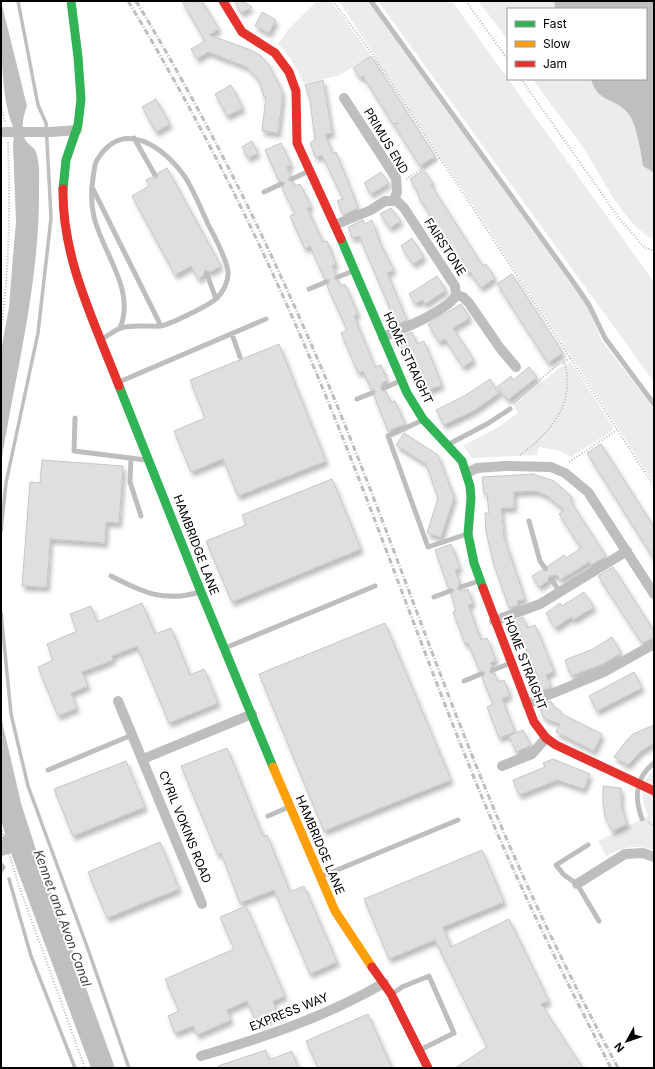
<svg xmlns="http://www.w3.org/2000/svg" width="655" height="1069" viewBox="0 0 655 1069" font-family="Inter,sans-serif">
	<defs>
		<filter id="shadow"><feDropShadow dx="2.5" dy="4.5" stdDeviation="2" flood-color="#0004"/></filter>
	</defs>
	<rect width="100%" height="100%" fill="#fff"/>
	<path fill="#ececec" d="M317,1H331L371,56L340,75L304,84C297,69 291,56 278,44L288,30Z
		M339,1H369L562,270L589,309L601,339L654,409V483Z
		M378,1H452L654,282V382Z
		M478,1H554L555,9H508V40Z
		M533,79H591C599,103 613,97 627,112C636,121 641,152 643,166L654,173V240C619,220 604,178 582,146C566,123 548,102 533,79Z
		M571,362L613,427L612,431L571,457L557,450L539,447L537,455L472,458L463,446L497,428L518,413L514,406L558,369Z
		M654,770V850C636,844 623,847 606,856L598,841L648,816C641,801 639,783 654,770Z"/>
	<path fill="#bfbfbf" d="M1,1L27,106C23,116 20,131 26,141C29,145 34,147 36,152C40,164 39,176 39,188C40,282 16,371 1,463V351L9,307L14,244L16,222L13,144L15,131C0,103 1,36 1,1Z
		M554,1H654V173L643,166C641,152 636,121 627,112C613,97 598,103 591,79H646V9H555Z
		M1,717L21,803L38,856L115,1068H91L11,853L2,856V862L6,867L1,875V839L5,834L1,820Z"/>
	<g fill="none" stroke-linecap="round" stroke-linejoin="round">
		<path stroke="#bfbfbf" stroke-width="3.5" d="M1,531L6,483L38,333L51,218L46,123L38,105L18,1
			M1,612L11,714L28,786L89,952L129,1068
			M9,879L31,956L75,1068"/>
	</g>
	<path fill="#dfdfdf" stroke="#c7c7c7" filter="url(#shadow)" d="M182,1H202L219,29L209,35L251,50L261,56L269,65L282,91V101L278,133L262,131L266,96L264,97L259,80L247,67L208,52L197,59L191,49L205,41Z
		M234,1H242L252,7L241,13Z
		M262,12L276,20L269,33L255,26Z
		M371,56L435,156L420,166L394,125L399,123L393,124L363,76L360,78L353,68Z
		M323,80L332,133L325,134L333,154L336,152L358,208L343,215L337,201L343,199L332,176L322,155L316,158L310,143L315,140L310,100L305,85Z
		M231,85L243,108L227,116L215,94Z
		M156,99L170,124L156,132L142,107Z
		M252,141L258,153L248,158L242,147Z
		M281,143L291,165L287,167L290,175L288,180L294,183L295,186L300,184L311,206L307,208L323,242L327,241L336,264L332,266L336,274L334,279L339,281L341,286L345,284L358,314L354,316L375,367L381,365L387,380L382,383L381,390L386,392L391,403L395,401L405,424L388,431L374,396L376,391L371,389L363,371L358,373L341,333L347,330L327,286L330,280L324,278L310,246L305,249L290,216L295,214L282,188L285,183L279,181L265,150Z
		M167,168L221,266L210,272L205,270L203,276L198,279L191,266L175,275L132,196L149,186L146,180L151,177L157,179L158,173Z
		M424,170L433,184L431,185L483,266L486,264L495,278L481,288L470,272L468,273L418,196L419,195L410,179Z
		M381,172L389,183L371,194L364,183Z
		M391,208L401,221L390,228L380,214Z
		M363,220L365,224L372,220L380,243L394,270L387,273L407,320L392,326L386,313L391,311L359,236L352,238L348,227Z
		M412,238L424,257L413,264L401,246Z
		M512,274L563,353L548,363L497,284Z
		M437,276L446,290L425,304L423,300L415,303L409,294Z
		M461,304L470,318L453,328L474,360L463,367L445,339L439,342L428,324Z
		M412,332L417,344L424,341L442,385L426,391L408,348L402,350L397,338Z
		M279,344L326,461L238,496L223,459L191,472L174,431L205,418L190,380Z
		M529,367L537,377L508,400L497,387L511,376L513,380Z
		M490,379L499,393L475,410L444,425L436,410L466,395Z
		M404,433L438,455L454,497L441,537L427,533L438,498L426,464L396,445Z
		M601,444L654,527V559L587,453Z
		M42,460L123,466L119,523L106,522L105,543L50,539L47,587L22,586L30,482L40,483Z
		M533,474L554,481L572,497L570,500L606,556L591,565L589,562L560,580L557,575L549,576L548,581L539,587L532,576L542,570L547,571L548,566L564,555L566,558L581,548L559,514L564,510L546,495L536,491L514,492V508H501L504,538L525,599L517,601L518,605L509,608L493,562L486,531L485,513H489L487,494H484L482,477Z
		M332,479L361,549L232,602L206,541L246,525L242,515Z
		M451,544L460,568L455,570L460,583L457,589L461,591L468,589L473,603L468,605L481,640L487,638L496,660L490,663L492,666L489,672L495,674L498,682L504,680L510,695L502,699L515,732L499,738L487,707L493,704L482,678L485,673L479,670L468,643L465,644L453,612L456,611L451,595L454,590L448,587L435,550Z
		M613,567L654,631V638L642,643L598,576Z
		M584,592L594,607L573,620L571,617L555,628L546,613L560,603L562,606Z
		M142,603L155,634L171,628L190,675L204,669L218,703L169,723L137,646L112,656L113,660L82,672L88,686L71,693L77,708L58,716L38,667L53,660L47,644L77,631L70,614L91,606L97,622Z
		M523,617L527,628L535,625L554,671L546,675L551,687L535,693L530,680L538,677L519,632L513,635L508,623Z
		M385,623L451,780L324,831L259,674Z
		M612,637L621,653L603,664L571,676L565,660L593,649Z
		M634,672L642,688L597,711L589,696Z
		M551,701L554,707L561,711L560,713L602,734L594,751L556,732L560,724L544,718L539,706Z
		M654,725V743L641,751L628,765L614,757L626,741L633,734Z
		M523,730L531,745L516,752L509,736Z
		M227,748L263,836L267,835L290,892L304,886L337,962L310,974L274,890L240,903L221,853L218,855L181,766Z
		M553,759L590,774L584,789L557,780L519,795L513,780L545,767L543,763Z
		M126,761L145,807L73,836L54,789Z
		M603,786L621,788V806L627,824L612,831L605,817L603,803Z
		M160,842L179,889L107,918L88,872Z
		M482,850L504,902L443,927L451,947L509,919L549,1001L541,1004L583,1068H455L487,1047L435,940L389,959L364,899Z
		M246,906L285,996L273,1001L278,1015L257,1024L247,1001L227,1010L231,1020L197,1035L193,1026L175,1033L168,1016L179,1011L165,979L234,949L220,917Z
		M368,1014L392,1068H318L306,1041Z
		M266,1050L269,1060L292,1051L298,1068H218V1066Z"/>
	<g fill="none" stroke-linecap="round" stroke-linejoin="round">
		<path stroke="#b9b9b9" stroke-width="2" stroke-dasharray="1 2" stroke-linecap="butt" d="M333,1L373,55L654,486
			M466,1L508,60
			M521,79L619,218L644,247L654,251
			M1,106L5,122
			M406,179L441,157
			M1,329C10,266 10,205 8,142
			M514,403L557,365L564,362
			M520,455C550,434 577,401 564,362L570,358
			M569,462L617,430
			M649,822L654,827
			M1,828L19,886L85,1068"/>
		<path stroke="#bebebe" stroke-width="5" d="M371,1L574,283L589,305L605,338L654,404
			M134,138L155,175
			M292,179L309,171
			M93,189L161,326
			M264,192L281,184
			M207,274L216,299
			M338,277L353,271
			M309,289L326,282
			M232,334L240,357
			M102,339C108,336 114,330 121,328C133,324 147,327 160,326C169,325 210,305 217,298C223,292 229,281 228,271C226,257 214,236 208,224C201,209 194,191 185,177C164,147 123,117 97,160C94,165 94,172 93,178C91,191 91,204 94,217C103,254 136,290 120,328
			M119,382L266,319
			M384,388L400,381
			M357,399L372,393
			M75,418L74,451L146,460
			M423,420L388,436L428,547L467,534
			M449,444L487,424L510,409
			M131,458L130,482L141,516
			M529,521L540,561L545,568
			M111,576C142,592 164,603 200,592
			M551,579L560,592
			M461,587L479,581
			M434,597L450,591
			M225,648L375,586
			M493,670L511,663
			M464,681L481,674
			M48,770L132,735
			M268,816L289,807
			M642,819C634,797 635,778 654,763
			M588,845L556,865L564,875L577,884L599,921
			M320,877L458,820
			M392,994L402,987L429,976L454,1033L420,1050"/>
		<path stroke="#bebebe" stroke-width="10" d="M344,98L396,178L397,192L394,200
			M1,132H51L77,130
			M335,225L371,210L385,201H397L404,208L455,286L456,295C448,311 400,330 383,337
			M456,295L463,297L469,303L500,348L516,367
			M467,473L477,468L505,466L551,467L565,473L588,492L654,594
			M494,621L540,604L627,551
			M118,701L202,904
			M527,704L604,672L654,644
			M143,759L252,714
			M502,766L532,754L546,738
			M577,884L625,854L643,853L654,857
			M201,1056C265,1037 325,1017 384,983"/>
		<path stroke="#30b455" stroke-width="9" d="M63,189L66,160L78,125L81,99L78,57L71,1
			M341,239L407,393L423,419L462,461L470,486L471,498L468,534L474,563L483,588
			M119,386L201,592L273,767"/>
		<path stroke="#ff9f0a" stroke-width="9" d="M273,767L335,911L372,967"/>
		<path stroke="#e5322d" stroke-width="9" d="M223,1L242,32L275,53L289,72L296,91L297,143L341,239
			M63,189C62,259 94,321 119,386
			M483,588L534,722L546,738L556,745L654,791
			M372,967L391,994L428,1068"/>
		<path stroke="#bebebe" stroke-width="3" stroke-dasharray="6 2 1 2" stroke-linecap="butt" d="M128,1C197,115 258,235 310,358C372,504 423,655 484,802C522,893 566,981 611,1068
			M136,1C204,113 263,232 315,353C378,499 428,650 489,797C527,890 571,980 618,1068"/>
	</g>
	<g text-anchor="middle" stroke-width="4" stroke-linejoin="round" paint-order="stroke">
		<g font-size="12" fill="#000" stroke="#fff">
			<text transform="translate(386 141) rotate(59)" y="4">PRIMUS END</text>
			<text transform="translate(445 247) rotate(57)" y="4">FAIRSTONE</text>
			<text transform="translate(408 358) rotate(65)" y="4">HOME STRAIGHT</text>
			<text transform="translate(196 545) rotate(69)" y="4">HAMBRIDGE LANE</text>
			<text transform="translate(525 663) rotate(69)" y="4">HOME STRAIGHT</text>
			<text transform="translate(185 827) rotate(68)" y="4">CYRIL VOKINS ROAD</text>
			<text transform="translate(320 845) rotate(67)" y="4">HAMBRIDGE LANE</text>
			<text transform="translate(289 1012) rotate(-22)" y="4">EXPRESS WAY</text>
		</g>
		<g font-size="13" font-style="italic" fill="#444" stroke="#fff">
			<text transform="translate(63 918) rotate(70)" y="5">Kennet and Avon Canal</text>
		</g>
	</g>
	<rect width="655" height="1069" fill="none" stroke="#000000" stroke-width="4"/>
	<rect x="507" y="8" width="140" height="72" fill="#ffffff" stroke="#999999"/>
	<rect x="515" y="21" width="20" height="6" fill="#30b455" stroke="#999999"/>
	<text x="543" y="28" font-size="12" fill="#000000">Fast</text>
	<rect x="515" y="41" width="20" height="6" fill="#ff9f0a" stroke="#999999"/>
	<text x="543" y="48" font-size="12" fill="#000000">Slow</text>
	<rect x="515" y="61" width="20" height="6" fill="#e5322d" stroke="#999999"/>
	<text x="543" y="68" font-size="12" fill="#000000">Jam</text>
	<g transform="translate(627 1041) rotate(230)" stroke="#ffffff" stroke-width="3" paint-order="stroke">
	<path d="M0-3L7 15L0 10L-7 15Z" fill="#000000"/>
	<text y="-6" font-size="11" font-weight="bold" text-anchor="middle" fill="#000000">N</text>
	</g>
</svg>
